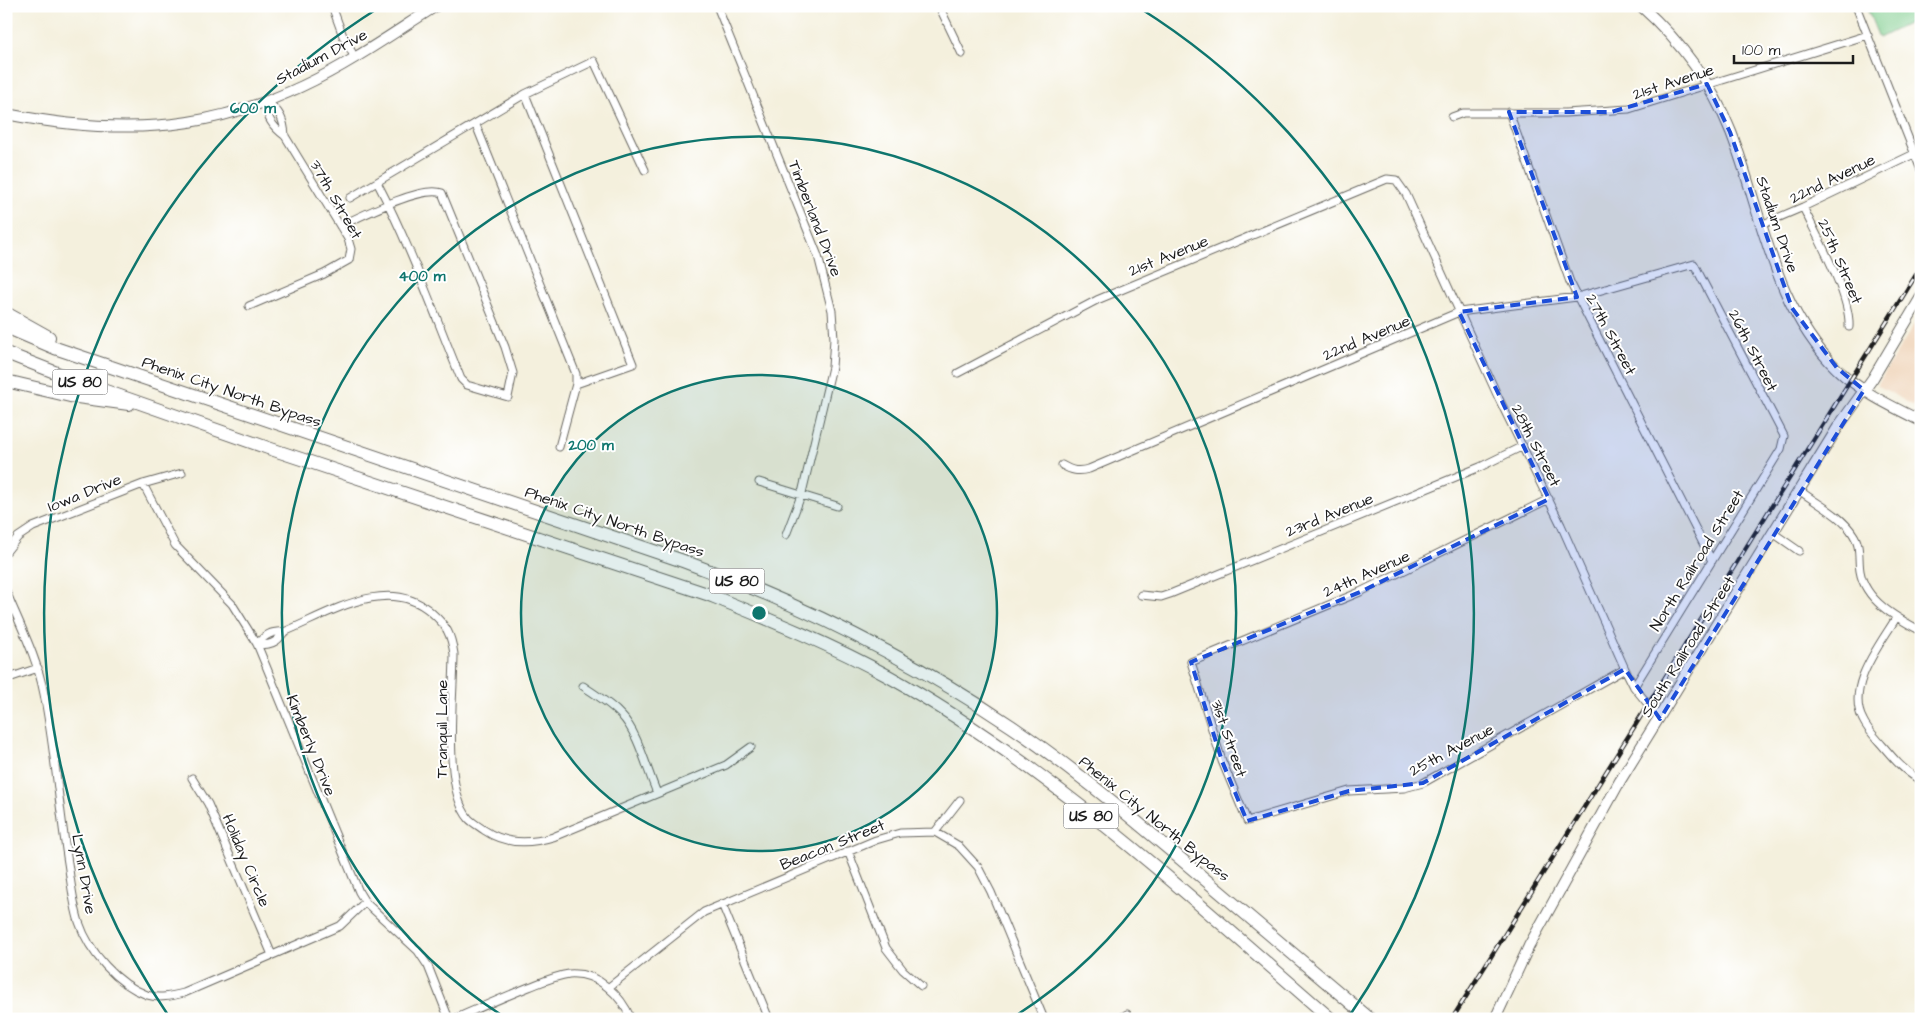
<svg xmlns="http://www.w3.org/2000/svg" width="1927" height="1025" viewBox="0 0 1927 1025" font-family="'Architects Daughter',sans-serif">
	<rect width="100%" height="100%" fill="#fff"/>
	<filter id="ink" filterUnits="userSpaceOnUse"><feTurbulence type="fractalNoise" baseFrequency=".02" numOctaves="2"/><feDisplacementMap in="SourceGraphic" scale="10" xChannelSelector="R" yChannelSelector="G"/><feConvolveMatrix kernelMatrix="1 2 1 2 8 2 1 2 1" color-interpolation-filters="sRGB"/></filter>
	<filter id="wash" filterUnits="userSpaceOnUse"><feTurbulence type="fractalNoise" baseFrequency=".0096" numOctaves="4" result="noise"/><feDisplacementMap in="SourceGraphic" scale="20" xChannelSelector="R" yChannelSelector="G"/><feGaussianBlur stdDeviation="1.12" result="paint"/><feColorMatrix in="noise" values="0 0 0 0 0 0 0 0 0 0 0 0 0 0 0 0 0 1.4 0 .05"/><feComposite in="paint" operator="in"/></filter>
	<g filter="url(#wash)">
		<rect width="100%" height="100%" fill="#f4f0dd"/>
		<path fill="#f0d6bc" d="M1921,313V410L1877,385Z"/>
		<path fill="#7ecc8c" stroke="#4d7454" d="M1866,6H1921V17L1879,38Z"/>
	</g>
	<g filter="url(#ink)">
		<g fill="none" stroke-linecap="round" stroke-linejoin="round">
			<defs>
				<path id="street" d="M332,6L343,36L355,58
					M717,6L818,256L832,311L834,339L832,367L802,493L786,535
					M939,6L962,54
					M1856,6L1921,170
					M525,94L633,364L576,384
					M1509,112L1570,282L1712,561
					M1452,117L1463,113H1565L1629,109L1868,35
					M476,125L576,374V384L559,447
					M350,198L525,94L594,61L645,170
					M1803,207C1817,237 1851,296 1849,327
					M1761,225L1803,207L1914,154
					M340,226C361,216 422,185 442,193L505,347L513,373L508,397L467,385L461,379C434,313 410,245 377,182
					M249,306L324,274L349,260L351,249L348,239L285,136C273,127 265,117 267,102C280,111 284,120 285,136
					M958,373L1097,300L1387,179L1396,180L1406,194L1499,399L1561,525L1625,669L1634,687L1660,719
					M1062,465C1072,471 1078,472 1089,469L1459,312L1577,297L1694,264L1784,436L1781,449L1634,687
					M759,482L837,506
					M143,484L175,545L232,604L257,644L359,892L365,902L418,951L428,966L449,1019
					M1799,490C1817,504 1841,515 1853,534C1861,545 1858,559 1860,571C1865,601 1897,618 1921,631
					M1549,499L1360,592L1191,662L1222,761L1247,821L1349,791L1404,788L1423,783L1625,669
					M1773,533L1799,551
					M6,552L18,537L33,527L143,484L182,473
					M6,591C20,625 37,657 44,694C55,750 59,807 68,863C71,882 73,903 79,922C89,952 117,984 147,995C159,999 172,996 184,993L340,926L365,902
					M1141,595L1161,597L1170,594L1480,467L1523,446
					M1896,618C1880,645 1845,687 1863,720C1867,729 1875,737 1882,745C1893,758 1903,770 1918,779
					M257,644C265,635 271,631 284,632C328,614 388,574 431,612C447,626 451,634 454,654C454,696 442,788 469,819C473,823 480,827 484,830C506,845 530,844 553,837L726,765L751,747
					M257,644C269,646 277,643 284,632
					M6,679L38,668
					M583,686C596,695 610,703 621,715C638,732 647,770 657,793
					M192,778L208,804L272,955
					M935,832L960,800
					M848,851L886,948L903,970L921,986
					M722,904L769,1019
					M609,987L704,912L876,840L900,833L935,832L959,846L978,867L991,892L1044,1019
					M454,1019C479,1008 504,997 529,987C542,982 555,976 569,974C598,972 621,995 631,1019
					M1119,1019L1127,1014"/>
				<path id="secondary" d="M1641,6C1680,41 1712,84 1731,132C1762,212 1773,306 1837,369C1861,392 1891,406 1921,421
					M6,114C140,140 238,129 356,57C383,41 409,23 436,6
					M1495,1019L1529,946L1620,781L1838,427L1873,378L1921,297"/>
				<path id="highway" d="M6,313L49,337
					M6,327L55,348L683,561C799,603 908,657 1011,726C1066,763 1118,806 1169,849C1236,906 1303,963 1370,1019
					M6,353L80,382L268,448L707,594C768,619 830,644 888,676C1051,767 1190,897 1331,1019
					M6,381L70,396L129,404"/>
			</defs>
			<use href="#street" stroke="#686660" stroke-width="9"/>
			<use href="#secondary" stroke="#686660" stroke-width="12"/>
			<use href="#highway" stroke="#686660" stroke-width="14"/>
			<use href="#street" stroke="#fff" stroke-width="7"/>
			<use href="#secondary" stroke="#fff" stroke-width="10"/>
			<use href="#highway" stroke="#fff" stroke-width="12"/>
			<defs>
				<path id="rail" d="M1452,1019L1921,267"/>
			</defs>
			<use href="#rail" stroke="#1c1c1c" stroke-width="4.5"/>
			<use href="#rail" stroke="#fff" stroke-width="2.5" stroke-dasharray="8" stroke-linecap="butt"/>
		</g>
	</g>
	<path fill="#1d4ed8" fill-opacity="0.2" stroke="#1d4ed8" stroke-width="4" stroke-dasharray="10 6" stroke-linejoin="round" d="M1707,84L1730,132L1792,308L1837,368L1864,390L1660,719L1625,669L1423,783L1349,791L1247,821L1222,761L1191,662L1360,592L1549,499L1459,312L1577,297L1509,112H1611Z"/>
	<circle cx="759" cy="613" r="238" fill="#0f766e" fill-opacity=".12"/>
	<g fill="none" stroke="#0f766e" stroke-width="2.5">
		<circle cx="759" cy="613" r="238"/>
		<path d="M506 1018A477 477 0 1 1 1012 1018"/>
		<path d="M170 1018A715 715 0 0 1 380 7M1138 7A715 715 0 0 1 1348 1018"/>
	</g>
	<g text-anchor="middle" stroke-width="4" stroke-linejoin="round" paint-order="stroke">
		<g fill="#fff" stroke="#606060" stroke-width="1">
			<rect x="52.5" y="369.5" width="55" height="25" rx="4"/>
			<rect x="709.5" y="568.5" width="55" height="25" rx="4"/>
			<rect x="1063.5" y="803.5" width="55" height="25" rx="4"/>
		</g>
		<g font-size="15" font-weight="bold" fill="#1c1c1c">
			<text x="80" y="387">US 80</text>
			<text x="737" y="586">US 80</text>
			<text x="1091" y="821">US 80</text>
		</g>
		<g font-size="16" fill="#1c1c1c" stroke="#fff">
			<text transform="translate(321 56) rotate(-28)" y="6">Stadium Drive</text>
			<text transform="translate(1673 81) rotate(-18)" y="6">21st Avenue</text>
			<text transform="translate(1832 178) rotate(-26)" y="6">22nd Avenue</text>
			<text transform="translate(337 199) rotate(60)" y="6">37th Street</text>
			<text transform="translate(816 218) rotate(69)" y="6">Timberland Drive</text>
			<text transform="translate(1778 224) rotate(71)" y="6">Stadium Drive</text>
			<text transform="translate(1168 255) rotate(-22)" y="6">21st Avenue</text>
			<text transform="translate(1841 261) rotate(67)" y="6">25th Street</text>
			<text transform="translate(1612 334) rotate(62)" y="6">27th Street</text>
			<text transform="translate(1366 337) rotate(-23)" y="6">22nd Avenue</text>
			<text transform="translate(1754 350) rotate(63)" y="6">26th Street</text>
			<text transform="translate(232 391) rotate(19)" y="6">Phenix City North Bypass</text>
			<text transform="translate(1537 445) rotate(63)" y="6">28th Street</text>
			<text transform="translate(84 492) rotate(-22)" y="6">Iowa Drive</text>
			<text transform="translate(1329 514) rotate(-22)" y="6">23rd Avenue</text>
			<text transform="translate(615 521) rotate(19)" y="6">Phenix City North Bypass</text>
			<text transform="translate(1696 560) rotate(-58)" y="6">North Railroad Street</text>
			<text transform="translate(1366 573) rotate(-24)" y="6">24th Avenue</text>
			<text transform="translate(1687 646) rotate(-58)" y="6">South Railroad Street</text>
			<text transform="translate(441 729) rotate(-90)" y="6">Tranquil Lane</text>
			<text transform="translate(1230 738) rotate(71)" y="6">31st Street</text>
			<text transform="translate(312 745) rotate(68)" y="6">Kimberly Drive</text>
			<text transform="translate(1451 749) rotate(-28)" y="6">25th Avenue</text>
			<text transform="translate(1155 818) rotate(39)" y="6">Phenix City North Bypass</text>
			<text transform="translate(832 844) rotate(-22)" y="6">Beacon Street</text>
			<text transform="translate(247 860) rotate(67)" y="6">Holiday Circle</text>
			<text transform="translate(85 874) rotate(80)" y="6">Lynn Drive</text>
		</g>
	</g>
	<circle cx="759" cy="613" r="8" fill="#0f766e" stroke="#fff" stroke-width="2.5"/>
	<g font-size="15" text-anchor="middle" font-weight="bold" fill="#0f766e" stroke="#fff" stroke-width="4" stroke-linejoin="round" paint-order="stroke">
		<text x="253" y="113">600 m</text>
		<text x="422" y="281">400 m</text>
		<text x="591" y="450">200 m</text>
	</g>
	<rect width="1927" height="1025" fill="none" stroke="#fff" stroke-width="25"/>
	<path d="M1734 55v8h119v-8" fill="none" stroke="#1c1c1c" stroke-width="2.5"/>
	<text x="1742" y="55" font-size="15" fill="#1c1c1c" stroke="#ffffff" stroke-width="4" paint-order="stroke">100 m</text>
</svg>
